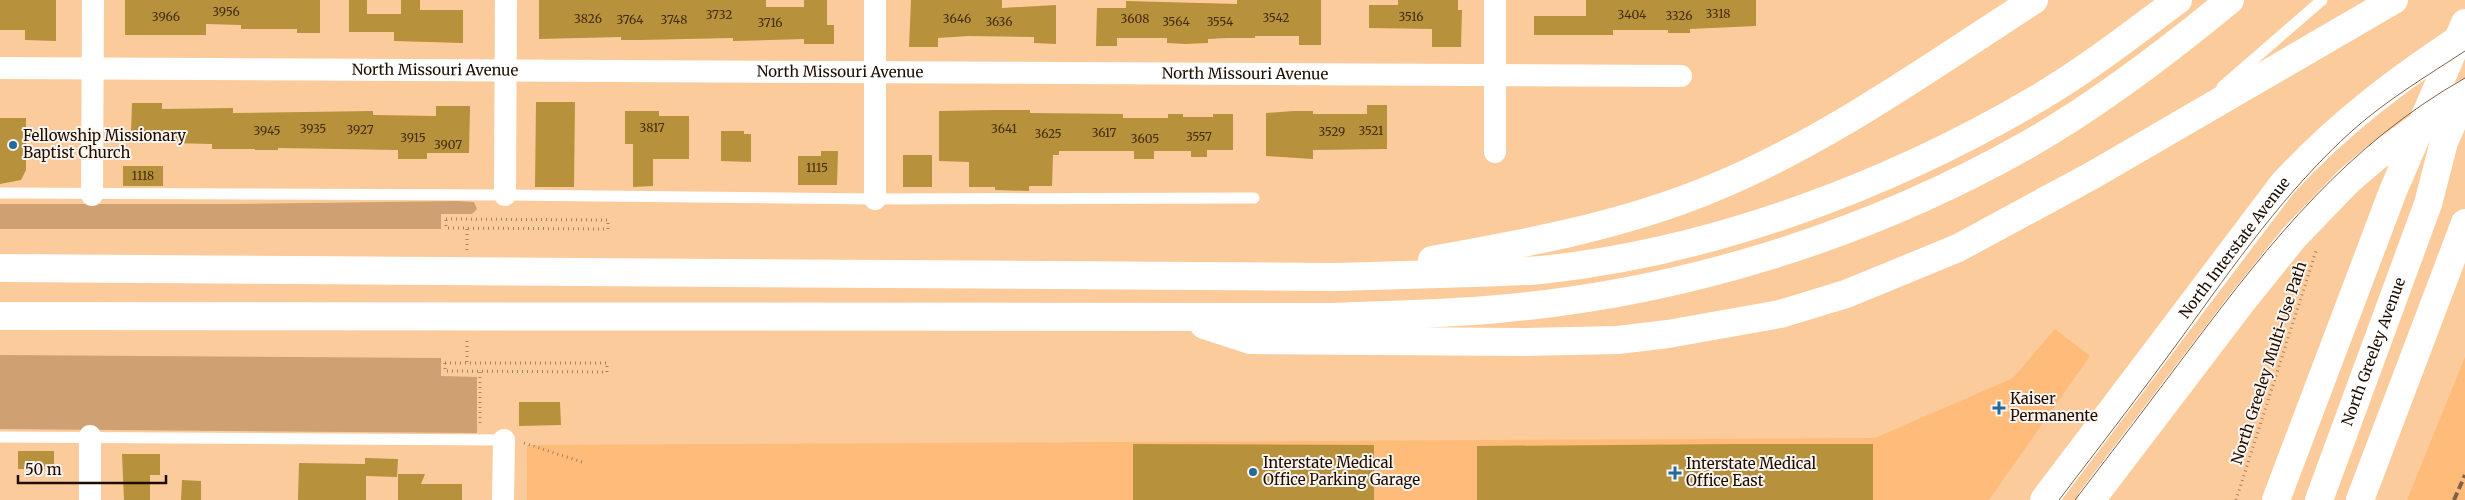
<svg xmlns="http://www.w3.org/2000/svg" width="2465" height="500" viewBox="0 0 2465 500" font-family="Merriweather,serif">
	<rect width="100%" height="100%" fill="#fccb9c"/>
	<path fill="#ffbb79" d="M2055,329L2090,356L1989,500H527V445L1875,438L2013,378Z
		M2465,357V500H2407Z"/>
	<path fill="#cfa072" d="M457,201L474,202L477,209L472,214H441V229H0V204H230Z
		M0,355L441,358V376L477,377V433L0,429Z"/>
	<path fill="#b7913c" d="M0,0H56V41L25,40V30H0Z
		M125,0H320V33H297V29H241V25L206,24V35H125Z
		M349,0H367V14H401V0H420V10H463V43L394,41V32H349Z
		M539,0H766V7H804V0H827V25H834V44H804V39L733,41V38L639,40H621V37L539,39Z
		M911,0H1002V8L1056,5V44L1034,43V37L968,36L938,38V47H909Z
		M1237,0H1321V45H1299V36H1255V38H1227L1208,39V43L1185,44L1167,43V38H1117V46H1096L1097,8H1126V1L1237,4Z
		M1398,0H1458V10H1462L1461,47H1432V29L1369,28V5H1398Z
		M1586,0H1756V26L1690,29V33H1668V30H1613V35H1534V16H1586Z
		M536,102H575L574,187H535Z
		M132,103H162V109L233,108V113L373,111V115L436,116V106H470L469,153H427V159H398V150L278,148V150H255V149H212V144L171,143V135L131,134Z
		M1367,105H1387V149L1313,150V159L1266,156V113L1294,111H1313V114H1367Z
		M995,110H1030V113L1123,114V118H1168V114H1183V117H1213V114H1233V150H1207V157H1191V151H1154V159H1134V151H1059V155H1053L1052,186H1029V191L995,190V187H969V162L939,161V111Z
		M625,111H659V116H689V159H653V186L633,187V144H625Z
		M0,118H26V170L21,180L0,184Z
		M721,131H744V134H751V162L721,161Z
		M821,151H838L837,185H798V156H821Z
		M903,155H932V187H903Z
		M123,166H163V186H123Z
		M519,402H560L561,425L519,426Z
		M1133,444L1374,445V500H1133Z
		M1734,444H1873V500H1477V446Z
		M18,451H54V469H18Z
		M122,454H160V475H150V500H124Z
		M365,458L398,459L397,477L366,476V500H298L299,463L365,464Z
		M398,474H425L421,484H462V500H398Z
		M182,480L201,481V500H181Z"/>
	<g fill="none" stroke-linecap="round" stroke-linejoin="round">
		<path stroke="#a68160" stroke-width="3" stroke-dasharray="1 4" stroke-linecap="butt" d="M446,219L608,220V229L446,228Z
			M467,250V228
			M467,362V339
			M445,363H607V372L445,371Z
			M480,372V426
			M524,443L582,462
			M2236,500L2317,248"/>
		<path stroke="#fff" stroke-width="11" d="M2222,87L2322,0
			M0,193L505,195L875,199L1254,198
			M0,437L504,440"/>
		<g stroke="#fff" stroke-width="22">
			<path d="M875,0V199"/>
			<path d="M1495,0V152"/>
			<path id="s1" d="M0,68L1681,76"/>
			<path d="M92,195L93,0"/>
			<path d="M505,195L506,0"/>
			<path d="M90,500V436"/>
			<path d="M503,500L504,440"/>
		</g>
		<g stroke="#fff" stroke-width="28">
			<path id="s2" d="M2044,500L2283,184C2337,125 2398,79 2465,35"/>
			<path d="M2091,500L2241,303L2294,237L2349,180L2375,158L2465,93"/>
			<path id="s3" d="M2319,500L2428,204L2444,142L2465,94"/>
		</g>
		<path stroke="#fff" stroke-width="28" d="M1432,260C1527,243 1621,226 1711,189C1826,142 1930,67 2034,0
			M0,268L1336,277C1382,276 1427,274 1473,273C1495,272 1519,272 1541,270C1714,252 1891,185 2040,97C2089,68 2133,33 2178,0
			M0,316L1332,317C1387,315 1443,314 1498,309C1683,293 1866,236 2027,145C2099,104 2167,52 2230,0
			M1204,325L1250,340L1524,342L1618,340L1668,334L1780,314L1846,294L1958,248L2093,175L2394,0
			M2276,500L2393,191L2465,23
			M2360,500L2465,223"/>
		<path stroke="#826247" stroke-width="1" d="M2059,500C2100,446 2142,392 2182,337C2235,264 2286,190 2353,130C2388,99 2427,76 2465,51
			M2075,500C2114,449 2153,398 2192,346C2272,240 2347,145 2465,78"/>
		<path stroke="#826247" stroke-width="4" stroke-dasharray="8 4" stroke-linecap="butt" d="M2454,500L2465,475"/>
	</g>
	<g fill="#22699d" stroke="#fcf5ef" stroke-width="2">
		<circle cx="13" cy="145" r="5"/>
		<path d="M1996.5 400.5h5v5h5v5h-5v5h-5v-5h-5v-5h5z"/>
		<circle cx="1253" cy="472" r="5"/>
		<path d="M1672.5 465.5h5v5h5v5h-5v5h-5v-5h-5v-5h5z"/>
	</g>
	<g text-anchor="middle" stroke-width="4" stroke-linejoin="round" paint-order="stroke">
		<g font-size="12" fill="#442d0f">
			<text x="226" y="16">3956</text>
			<text x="1718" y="18">3318</text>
			<text x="719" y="19">3732</text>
			<text x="1632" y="19">3404</text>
			<text x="1679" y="20">3326</text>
			<text x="166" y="21">3966</text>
			<text x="1411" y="21">3516</text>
			<text x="1276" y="22">3542</text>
			<text x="588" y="23">3826</text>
			<text x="957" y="23">3646</text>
			<text x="1135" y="23">3608</text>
			<text x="630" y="24">3764</text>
			<text x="674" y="24">3748</text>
			<text x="999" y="26">3636</text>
			<text x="1176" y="26">3564</text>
			<text x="1220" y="26">3554</text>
			<text x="770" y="27">3716</text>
			<text x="652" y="132">3817</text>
			<text x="313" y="133">3935</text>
			<text x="1004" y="133">3641</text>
			<text x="360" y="134">3927</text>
			<text x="267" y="135">3945</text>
			<text x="1371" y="135">3521</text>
			<text x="1332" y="136">3529</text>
			<text x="1104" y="137">3617</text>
			<text x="1048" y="138">3625</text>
			<text x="1199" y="141">3557</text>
			<text x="413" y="142">3915</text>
			<text x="1145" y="143">3605</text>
			<text x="448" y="149">3907</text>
			<text x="817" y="172">1115</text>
			<text x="143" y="180">1118</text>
		</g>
		<g font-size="15" fill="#1d0c00" stroke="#fcf5ef">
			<text dy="5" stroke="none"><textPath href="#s1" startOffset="435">North Missouri Avenue</textPath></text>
			<text dy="5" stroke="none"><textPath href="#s1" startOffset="840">North Missouri Avenue</textPath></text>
			<text dy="5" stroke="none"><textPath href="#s1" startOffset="1245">North Missouri Avenue</textPath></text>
			<text dy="5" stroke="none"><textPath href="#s2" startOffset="316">North Interstate Avenue</textPath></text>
			<text dy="5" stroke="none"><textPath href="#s3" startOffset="158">North Greeley Avenue</textPath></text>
			<text transform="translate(2269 363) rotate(-72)" y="5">North Greeley Multi-Use Path</text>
		</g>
		<g font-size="15" fill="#1d0c00" stroke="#fcf5ef" text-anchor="start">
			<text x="23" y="141">Fellowship Missionary<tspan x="23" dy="17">Baptist Church</tspan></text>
			<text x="2010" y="404">Kaiser<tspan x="2010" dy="17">Permanente</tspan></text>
			<text x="1263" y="468">Interstate Medical<tspan x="1263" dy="17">Office Parking Garage</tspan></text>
			<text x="1686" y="469">Interstate Medical<tspan x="1686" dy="17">Office East</tspan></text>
		</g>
	</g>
	<path d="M18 475v8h148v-8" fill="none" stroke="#1d0c00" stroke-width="2.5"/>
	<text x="25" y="475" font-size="15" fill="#1d0c00" stroke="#fcf5ef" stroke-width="4" paint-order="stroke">50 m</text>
</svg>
